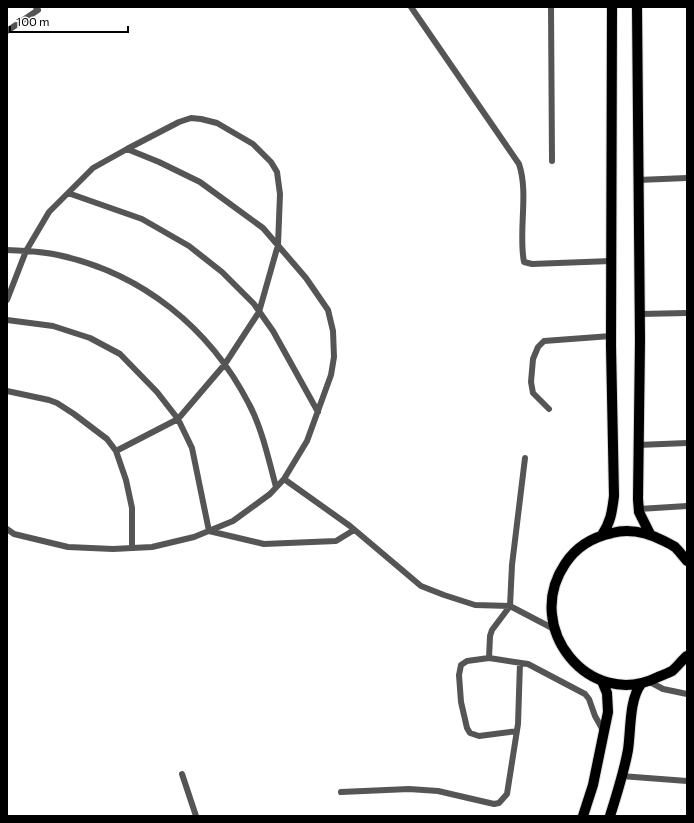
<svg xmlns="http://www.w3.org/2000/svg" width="694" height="823" viewBox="0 0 694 823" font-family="Commissioner,sans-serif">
	<rect width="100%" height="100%" fill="#fff"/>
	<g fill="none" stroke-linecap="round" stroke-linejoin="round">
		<defs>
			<path id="primary" d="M637,7L640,340L638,499L639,512L650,534
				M602,535C611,521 612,512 614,496L611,346L612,7"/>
			<path id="trunk" d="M687,561C683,556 679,551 675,547C672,545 668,543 664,541C648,533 631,528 612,533C593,537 576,547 565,564C522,628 590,711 658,677C663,675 668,673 672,671C677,667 682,660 687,656
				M583,816L593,785L608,712L607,693L602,681
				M610,816C617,794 624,772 628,750C631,730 629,700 641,684"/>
		</defs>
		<use href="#primary" stroke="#dbdbdb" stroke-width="12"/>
		<use href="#trunk" stroke="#dbdbdb" stroke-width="12"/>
		<path stroke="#555" stroke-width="6" d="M411,7L519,164C529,193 518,232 524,262L532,264L611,261
			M551,7L552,161
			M7,31L38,10L36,7
			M638,180L687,178
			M68,193L142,219L189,246L222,272L254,304L273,331L318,412
			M7,250C24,251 41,251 58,255C142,273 210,328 249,404C262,428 269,461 276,487
			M7,300L26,251L49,212L93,168L127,149L179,122L191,118L201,119L217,123L253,144L271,162L277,172L280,194L278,245L259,312L225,364L178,419L116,451
			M640,314L687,313
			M7,320L53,326L90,338L120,354L157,392L178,419L192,448L209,531L264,544L336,541L354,530
			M7,391L49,400L57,403L74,414L107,439L116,451L126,480L132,508V548
			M549,409L533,393L531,382L533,359L538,347L544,341L611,336
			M638,445L687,443
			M284,479L350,526L421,586L444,595L475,605L510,606L554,629
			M639,509L687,506
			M7,529L14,534L68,547L113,549L152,547L194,537L233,521L270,494L284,479L307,441L331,375L334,357L333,331L328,310L306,278L263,228L200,182L159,162L127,149
			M489,658L490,636L492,630L510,606L512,565L525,458
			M650,682L663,689L687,694
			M517,731L479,736L470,733L467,728L461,702L459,675L461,665L467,661L489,658L528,664L585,694L589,699L595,716L604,732
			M182,774L196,816
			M621,776L687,781
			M341,792L409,789L438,791L494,804L499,803L507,794L518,724L520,663"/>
		<use href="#primary" stroke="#000" stroke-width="10"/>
		<use href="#trunk" stroke="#000" stroke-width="10"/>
	</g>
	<rect width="694" height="823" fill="none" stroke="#000000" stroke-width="16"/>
	<path d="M10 26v6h118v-6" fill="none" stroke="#000000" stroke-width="2"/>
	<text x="16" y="26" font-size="12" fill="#000000" stroke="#ffffff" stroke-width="3" paint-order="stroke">100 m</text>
</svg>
